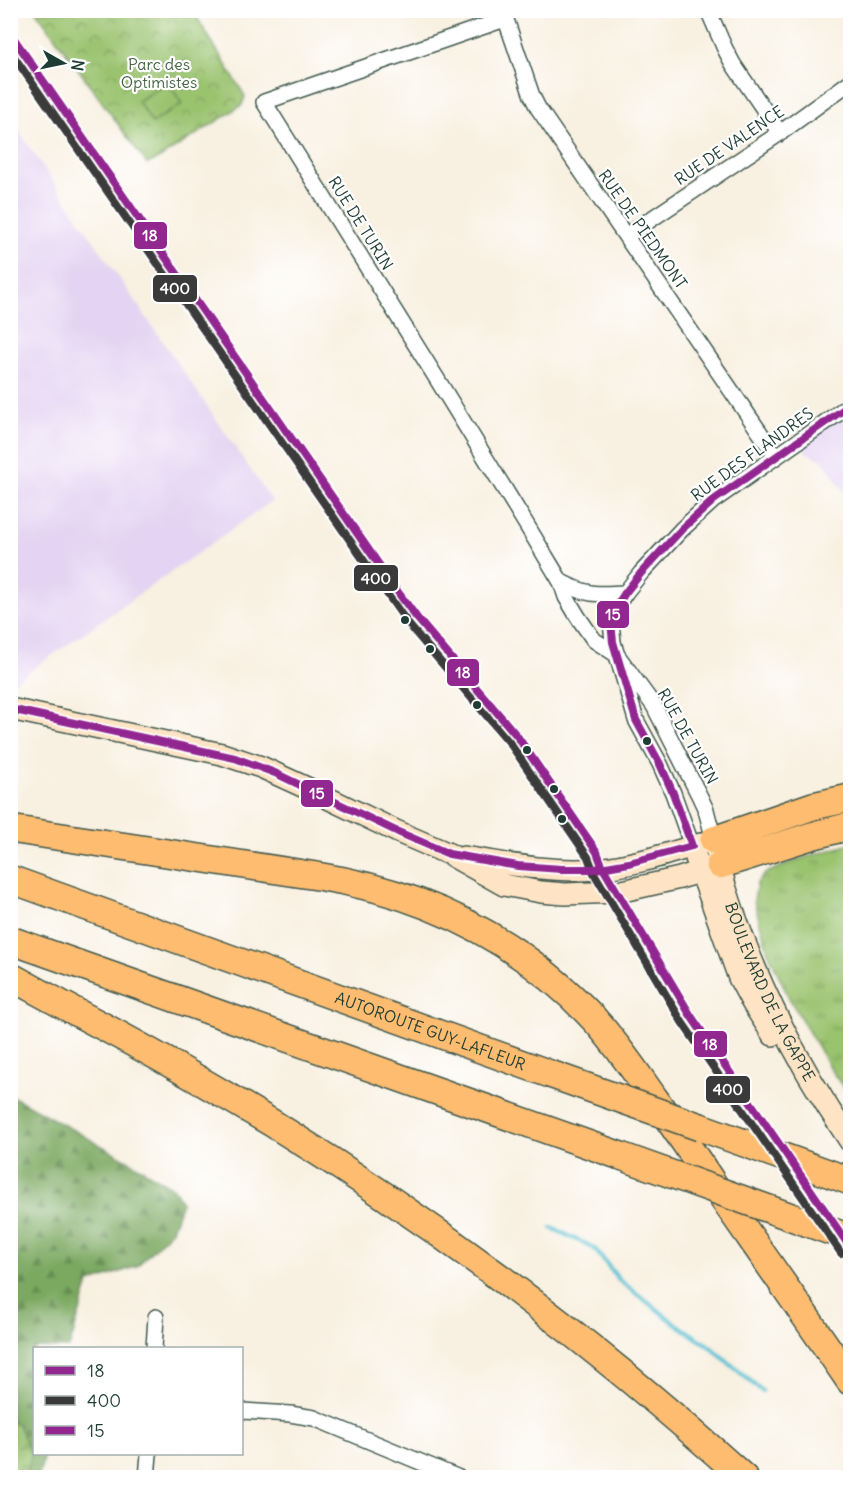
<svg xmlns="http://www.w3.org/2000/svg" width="861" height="1488" viewBox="0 0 861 1488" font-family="Delius,sans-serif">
	<defs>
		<pattern id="grass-tufts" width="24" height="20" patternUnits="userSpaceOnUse" patternTransform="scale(1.5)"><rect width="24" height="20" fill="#9ac36e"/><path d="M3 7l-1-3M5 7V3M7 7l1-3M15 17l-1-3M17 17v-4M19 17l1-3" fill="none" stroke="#7da05b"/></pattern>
		<pattern id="forest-firs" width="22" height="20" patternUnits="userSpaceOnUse" patternTransform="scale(1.5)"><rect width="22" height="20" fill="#7ba961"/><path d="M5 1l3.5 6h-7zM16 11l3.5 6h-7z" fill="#648b51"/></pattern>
		<pattern id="wetland-marsh" width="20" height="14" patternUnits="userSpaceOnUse" patternTransform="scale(1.5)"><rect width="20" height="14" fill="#9ac36e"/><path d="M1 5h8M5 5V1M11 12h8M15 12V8" fill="none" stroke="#7da05b"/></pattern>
		<pattern id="park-crowns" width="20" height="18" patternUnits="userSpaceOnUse" patternTransform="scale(1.5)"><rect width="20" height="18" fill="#9ac36e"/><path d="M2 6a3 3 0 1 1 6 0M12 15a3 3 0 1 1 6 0" fill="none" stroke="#7da05b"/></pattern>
	</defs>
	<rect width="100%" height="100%" fill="#fff"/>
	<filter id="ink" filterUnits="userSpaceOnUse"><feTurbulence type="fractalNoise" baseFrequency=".0167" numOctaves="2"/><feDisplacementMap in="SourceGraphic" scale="12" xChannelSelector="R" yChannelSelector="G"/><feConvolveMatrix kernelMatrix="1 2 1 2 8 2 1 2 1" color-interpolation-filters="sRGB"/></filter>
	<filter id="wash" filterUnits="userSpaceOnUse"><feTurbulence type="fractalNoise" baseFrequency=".008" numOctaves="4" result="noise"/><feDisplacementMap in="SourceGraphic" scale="24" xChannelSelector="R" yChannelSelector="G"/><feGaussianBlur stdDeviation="1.35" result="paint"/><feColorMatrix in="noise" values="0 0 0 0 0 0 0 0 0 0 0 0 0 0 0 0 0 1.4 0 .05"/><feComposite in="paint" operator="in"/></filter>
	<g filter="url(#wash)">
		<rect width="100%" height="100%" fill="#f8f0e0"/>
		<path fill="#e4d3f2" d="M11,120L272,501L14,682L10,681Z
			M850,405V500L822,460L807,453L798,441Z"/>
		<path fill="url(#grass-tufts)" stroke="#5c8051" stroke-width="1.5" d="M850,844V1097L831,1070L789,998L768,952L754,901L757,883L766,873L800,859Z"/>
		<path fill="url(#forest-firs)" stroke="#4d734a" stroke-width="1.5" d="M10,1095L131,1162L174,1189L182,1202L172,1230L137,1266L89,1283L69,1348H34V1454H44L39,1477H11Z"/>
		<path fill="url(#wetland-marsh)" stroke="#5c8051" stroke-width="1.5" d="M11,1423L18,1424L31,1456L24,1477H11Z"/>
		<path fill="url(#park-crowns)" stroke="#5c8051" stroke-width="1.5" d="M36,11H193L245,96L242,105L158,159L147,164Z"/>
		<path fill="#9ac36e" stroke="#5c8051" stroke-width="1.5" d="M168,82L182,104L152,123L138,101Z"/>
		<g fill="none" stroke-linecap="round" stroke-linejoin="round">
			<path stroke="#56c0d2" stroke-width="4.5" d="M552,1228L594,1248L619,1280L676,1324L708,1345L762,1391"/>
		</g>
	</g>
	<g filter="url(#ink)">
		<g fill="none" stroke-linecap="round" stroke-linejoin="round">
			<defs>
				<path id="street" d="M708,10L725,49L733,64L780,133
					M503,11L532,96L538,108L776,456
					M505,19L264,102L437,379L526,524L561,582L566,597L578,617L594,640L617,655L654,706L700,797L706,810L714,840
					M626,236L780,133L850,82
					M561,582C587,595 595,595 625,593
					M692,846L673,793L660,764L636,720L613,642L611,622L614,610L625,593L641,573L682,529L714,500L850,405
					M154,1348L156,1317
					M242,1411L290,1414L314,1418L459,1478
					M147,1478L149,1454"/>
				<g id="secondary">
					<path d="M10,709L222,754L261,767L309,789L398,832L449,854L504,885L541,892L565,894L618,892L680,878L720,865"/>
					<path id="s1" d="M464,857C507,864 553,873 597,869C636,865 676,851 714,840C718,856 721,873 726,889C755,981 796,1062 850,1141"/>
					<path d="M696,858L739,978L753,1004L773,1035"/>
				</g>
				<g id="highway">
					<path d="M10,829L317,876C425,893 519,939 594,1019C616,1043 635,1071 654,1098C674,1127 694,1155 713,1184C759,1250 805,1315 850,1381"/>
					<path d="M714,840L813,806L850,798"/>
					<path d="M720,865L811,836L850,826"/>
					<path id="s2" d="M10,879L550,1074"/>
					<path d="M10,940L618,1155"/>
					<path d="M10,976C42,994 74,1011 106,1028C162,1058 217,1090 272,1123C439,1226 598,1346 744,1478"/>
					<path d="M700,1127L850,1181"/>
				</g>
			</defs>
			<use href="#street" stroke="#40584e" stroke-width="18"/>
			<use href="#secondary" stroke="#40584e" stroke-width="24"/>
			<use href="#highway" stroke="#40584e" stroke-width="30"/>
			<use href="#street" stroke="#fff" stroke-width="15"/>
			<use href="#secondary" stroke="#fee4c5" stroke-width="21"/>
			<use href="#highway" stroke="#fdbc6f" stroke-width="27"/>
			<defs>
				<path id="highway-bridge" d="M550,1074L700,1127
					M618,1155L850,1238"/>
			</defs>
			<use href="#highway-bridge" stroke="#40584e" stroke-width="30" stroke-linecap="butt"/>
			<use href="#highway-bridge" stroke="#fdbc6f" stroke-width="27"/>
			<defs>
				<path id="bus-1" d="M10,33L400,595L417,618L517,736L597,852L603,868L691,1016L850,1247"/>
				<path id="bus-2" d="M10,51L392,601L409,625L509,742L588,857L594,873L682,1022L841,1253"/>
				<path id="bus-3" d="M10,709L235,758L275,773L398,832L449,854L518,866L562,869H595L629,863L692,846L673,793L660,764L636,720L613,642L611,622L614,610L625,593L641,573L682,529L714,500L850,405"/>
			</defs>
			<use href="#bus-1" stroke="#fff" stroke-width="12"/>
			<use href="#bus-2" stroke="#fff" stroke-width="12"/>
			<use href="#bus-3" stroke="#fff" stroke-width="12"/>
			<use href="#bus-1" stroke="#922790" stroke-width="8"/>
			<use href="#bus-2" stroke="#3a3a3a" stroke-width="8"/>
			<use href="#bus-3" stroke="#922790" stroke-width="8"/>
		</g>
	</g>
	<g fill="#1f3d34" stroke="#fff" stroke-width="2">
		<circle cx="405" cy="620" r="5"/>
		<circle cx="430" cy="649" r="5"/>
		<circle cx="477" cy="705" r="5"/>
		<circle cx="647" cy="741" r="5"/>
		<circle cx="527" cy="750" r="5"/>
		<circle cx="554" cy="789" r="5"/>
		<circle cx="562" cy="819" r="5"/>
	</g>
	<g text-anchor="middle" stroke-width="4.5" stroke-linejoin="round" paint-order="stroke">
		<g font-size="16" fill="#446545" stroke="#fff">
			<text x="159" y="70">Parc des<tspan x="159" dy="18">Optimistes</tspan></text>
		</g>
		<g font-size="16" fill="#1f3d34" stroke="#fff">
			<text transform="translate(729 145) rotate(-34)" y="6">RUE DE VALENCE</text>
			<text transform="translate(361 223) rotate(58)" y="6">RUE DE TURIN</text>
			<text transform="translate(643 229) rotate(55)" y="6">RUE DE PIEDMONT</text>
			<text transform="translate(752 454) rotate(-36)" y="6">RUE DES FLANDRES</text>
			<text transform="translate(688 736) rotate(61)" y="6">RUE DE TURIN</text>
			<text dy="6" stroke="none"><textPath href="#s1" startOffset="417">BOULEVARD DE LA GAPPE</textPath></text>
			<text dy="6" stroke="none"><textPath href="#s2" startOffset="447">AUTOROUTE GUY-LAFLEUR</textPath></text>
		</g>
	</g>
	<g stroke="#fff" stroke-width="2">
		<rect x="133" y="221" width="35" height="29" rx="6" fill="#922790"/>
		<rect x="152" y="274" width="46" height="29" rx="6" fill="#3a3a3a"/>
		<rect x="353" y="564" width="46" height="28" rx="6" fill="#3a3a3a"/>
		<rect x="596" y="600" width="34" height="29" rx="6" fill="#922790"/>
		<rect x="446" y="658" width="34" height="29" rx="6" fill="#922790"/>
		<rect x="300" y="779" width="34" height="29" rx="6" fill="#922790"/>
		<rect x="693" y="1030" width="35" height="28" rx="6" fill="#922790"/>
		<rect x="705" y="1075" width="46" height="29" rx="6" fill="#3a3a3a"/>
	</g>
	<g font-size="16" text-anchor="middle" font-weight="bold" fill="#fff">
		<text x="150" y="241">18</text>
		<text x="175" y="294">400</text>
		<text x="376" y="584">400</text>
		<text x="613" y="620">15</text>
		<text x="463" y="678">18</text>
		<text x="317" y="799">15</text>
		<text x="710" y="1050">18</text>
		<text x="728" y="1095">400</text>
	</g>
	<rect width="861" height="1488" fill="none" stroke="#fff" stroke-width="36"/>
	<rect x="33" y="1347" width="210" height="108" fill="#ffffff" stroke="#a5b1ae" stroke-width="1.5"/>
	<rect x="45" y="1366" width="30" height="9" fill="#922790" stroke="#a5b1ae" stroke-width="1.5"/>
	<text x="87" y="1377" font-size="18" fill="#1f3d34">18</text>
	<rect x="45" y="1396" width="30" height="9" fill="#3a3a3a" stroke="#a5b1ae" stroke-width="1.5"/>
	<text x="87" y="1407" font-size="18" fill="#1f3d34">400</text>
	<rect x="45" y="1426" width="30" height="9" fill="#922790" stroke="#a5b1ae" stroke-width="1.5"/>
	<text x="87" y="1437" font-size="18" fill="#1f3d34">15</text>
	<g transform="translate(63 63) rotate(99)" stroke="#ffffff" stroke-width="4.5" paint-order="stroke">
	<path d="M0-4.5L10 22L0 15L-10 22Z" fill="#1f3d34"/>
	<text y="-9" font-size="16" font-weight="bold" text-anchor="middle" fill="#1f3d34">N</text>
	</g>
</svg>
